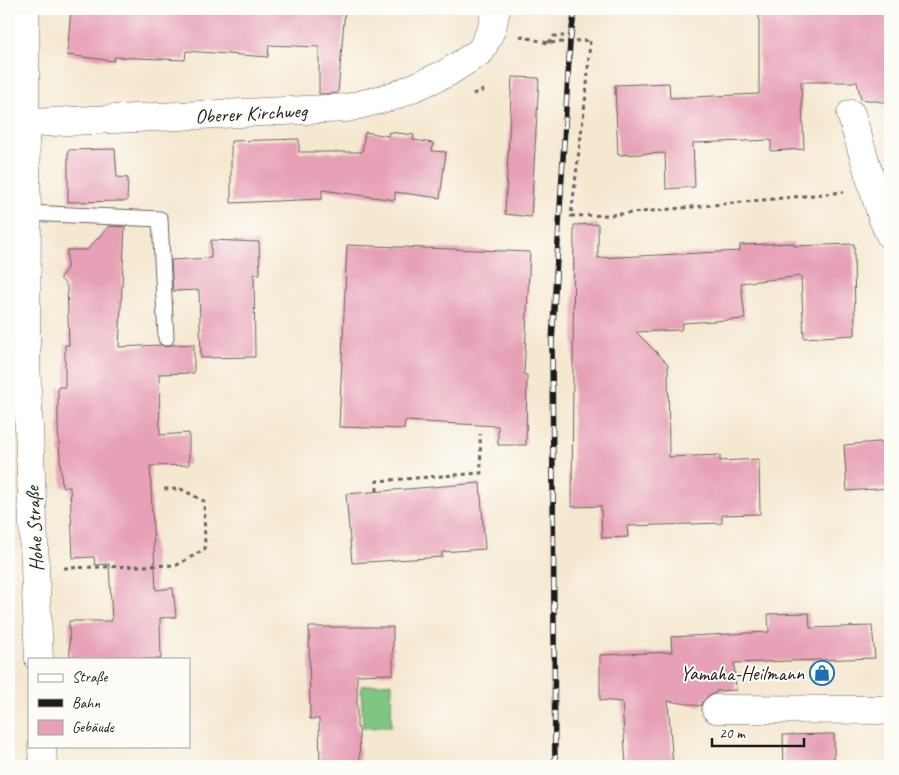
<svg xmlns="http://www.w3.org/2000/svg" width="899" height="775" viewBox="0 0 899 775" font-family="Caveat,sans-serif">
	<rect width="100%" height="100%" fill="#fdfcf7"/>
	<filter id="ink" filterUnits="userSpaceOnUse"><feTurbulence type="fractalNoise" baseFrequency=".02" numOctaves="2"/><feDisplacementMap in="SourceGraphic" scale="10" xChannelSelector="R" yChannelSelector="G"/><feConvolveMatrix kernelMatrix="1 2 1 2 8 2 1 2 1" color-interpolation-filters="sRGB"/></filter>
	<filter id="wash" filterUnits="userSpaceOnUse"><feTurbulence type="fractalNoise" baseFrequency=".0096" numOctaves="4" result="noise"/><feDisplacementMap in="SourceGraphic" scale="20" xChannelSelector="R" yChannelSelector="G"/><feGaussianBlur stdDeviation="1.12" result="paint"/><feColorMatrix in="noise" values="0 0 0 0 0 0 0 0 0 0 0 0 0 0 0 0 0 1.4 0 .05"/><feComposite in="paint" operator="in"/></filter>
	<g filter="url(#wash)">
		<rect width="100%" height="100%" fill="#f5e8d1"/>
		<path fill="#7fc682" stroke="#4e714f" d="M392,683L391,727L363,728L361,686Z"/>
		<g id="blocks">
			<path fill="#e7a1b7" d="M71,9H111L142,11V9H345L338,93L319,94V47L269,45L268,57L186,51L185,60L114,57V61L67,55Z
				M759,9H890V103L861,99L857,82H801L804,149L771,151V140L693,143L695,187L666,189L665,153L618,155L615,85L669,83L670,98L759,94Z
				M512,77L539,78L531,217L505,214Z
				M365,132L388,136L389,132L414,135L413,140L433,143L432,151L446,152L440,198L395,192V200L322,190V199L231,203V141L299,139V152H362Z
				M115,149L117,177L128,178L127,201L68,202V150Z
				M598,224V258L740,251V245L794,243V246L854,244L855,335L804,338L801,276L741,283L745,319L683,323L681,330L636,332L668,364L669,457L720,455V461L759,459L760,514L722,515V523L627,526L628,537L602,538L601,506L572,507L574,225Z
				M109,226L125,227L119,347L161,345L166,347L172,345L194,344V373L159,374L160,435L189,433V465L150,466L156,590L173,588L176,617L160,618L161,659H70L69,621H112L109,564L95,565L94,557L73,558L70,487H62L58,428V387H65V345H69L67,286L60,278L67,268V250H87Z
				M211,240L259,242L260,274H254L255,357L201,358L199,290L173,291L171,260L211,258Z
				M347,245L530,252L524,375H527L526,445H498V426L405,421L404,429L339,427Z
				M890,441V488L847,491L844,445Z
				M480,483L485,549L442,552V557L352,563L346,494Z
				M809,613L810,628L872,626L875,658L734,663L736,690L716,691V693L709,695L703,701L701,706L668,701L673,766H626L622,702L600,700V655L672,652L671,637L769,632L768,614Z
				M309,627H393V674L357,675V728H359L360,766H320L319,719H310Z
				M834,734V766H784L783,735Z"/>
		</g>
	</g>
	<g filter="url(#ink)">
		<use href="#blocks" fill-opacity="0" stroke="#68635b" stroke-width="1"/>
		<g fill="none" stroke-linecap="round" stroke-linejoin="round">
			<defs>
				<path id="lane" d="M27,213L160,219L166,338"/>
				<path id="street" d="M25,9V124L27,213L26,361L39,659
					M851,114L882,217L890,235
					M9,124L347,108L394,96L447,73L481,51L492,28L496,9
					M716,709L890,710
					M42,746L43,766"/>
			</defs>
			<use href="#lane" stroke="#68635b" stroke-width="17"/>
			<use href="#street" stroke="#68635b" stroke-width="29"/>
			<path stroke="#68635b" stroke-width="3" stroke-dasharray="4 4" stroke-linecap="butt" d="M520,36L548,43L590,40L587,86L571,216L611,215L844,192
				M548,43L554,36H564
				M473,94L484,90
				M377,491V481L481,473L480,434
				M64,568L177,565L205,549L204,501L181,489H162"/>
			<use href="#lane" stroke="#fff" stroke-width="15"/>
			<use href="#street" stroke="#fff" stroke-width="28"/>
			<defs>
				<path id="rail" d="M555,766L552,342L570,42L575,9"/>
			</defs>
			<use href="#rail" stroke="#1c1c1c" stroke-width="5.5"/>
			<use href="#rail" stroke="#fdfcf7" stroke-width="4" stroke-dasharray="11" stroke-linecap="butt"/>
		</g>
	</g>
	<defs>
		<symbol id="shop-ring" viewBox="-11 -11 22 22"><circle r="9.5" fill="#fdfcf7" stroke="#1f6fb2" stroke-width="1.5"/><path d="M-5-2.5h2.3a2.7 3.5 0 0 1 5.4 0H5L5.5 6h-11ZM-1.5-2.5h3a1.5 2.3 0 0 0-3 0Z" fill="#1f6fb2"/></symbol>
	</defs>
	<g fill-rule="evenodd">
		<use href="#shop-ring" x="808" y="659" width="28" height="28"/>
	</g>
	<g text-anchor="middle" stroke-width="4" stroke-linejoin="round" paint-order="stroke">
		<g font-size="20" fill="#1c1c1c" stroke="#fdfcf7">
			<text transform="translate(251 113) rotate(-3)" y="7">Oberer Kirchweg</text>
			<text transform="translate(34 529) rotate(-93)" y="7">Hohe Straße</text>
		</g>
		<g font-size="20" fill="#1c1c1c" stroke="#fdfcf7" text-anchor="end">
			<text x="804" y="680">Yamaha-Heilmann</text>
		</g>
	</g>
	<rect width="899" height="775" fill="none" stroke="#fdfcf7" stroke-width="30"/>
	<rect x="28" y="658" width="162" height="90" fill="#fdfcf7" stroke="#a3a29f"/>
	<rect x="38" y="674" width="25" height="8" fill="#ffffff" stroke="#a3a29f"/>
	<text x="72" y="682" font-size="15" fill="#1c1c1c">Straße</text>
	<rect x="38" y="699" width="25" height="8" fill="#1c1c1c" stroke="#a3a29f"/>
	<text x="72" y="708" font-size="15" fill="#1c1c1c">Bahn</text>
	<rect x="38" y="720" width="25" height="15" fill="#e7a1b7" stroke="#a3a29f"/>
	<text x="72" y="732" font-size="15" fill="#1c1c1c">Gebäude</text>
	<path d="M712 738v8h92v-8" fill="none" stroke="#1c1c1c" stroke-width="2.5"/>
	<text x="719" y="738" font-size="15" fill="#1c1c1c" stroke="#fdfcf7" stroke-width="4" paint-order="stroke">20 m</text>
</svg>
